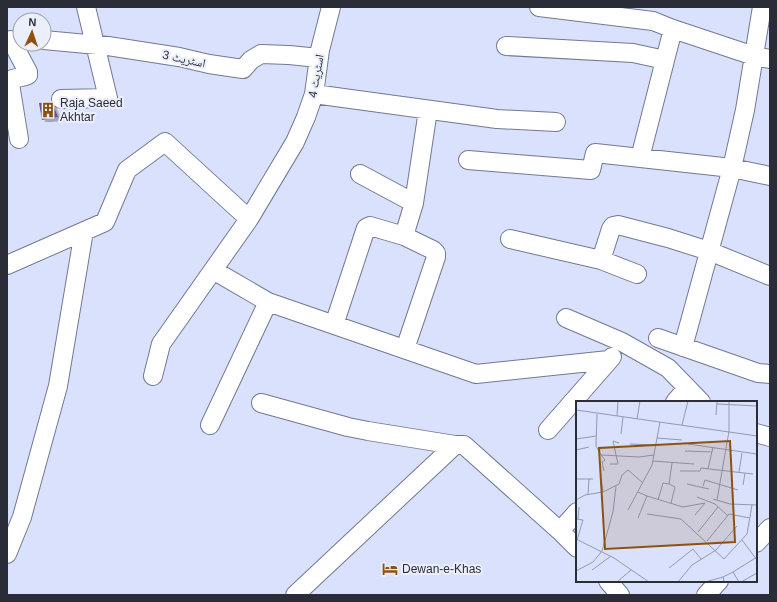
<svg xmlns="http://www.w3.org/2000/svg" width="777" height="602" viewBox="0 0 777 602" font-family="Arial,'Noto Naskh Arabic',sans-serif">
	<defs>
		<filter id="shadow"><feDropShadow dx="3.5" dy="3.5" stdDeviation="0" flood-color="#0004"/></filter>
	</defs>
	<rect width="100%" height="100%" fill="#d9e1fd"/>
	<path fill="#685583" filter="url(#shadow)" d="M52,102L58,117L42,120L39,103Z"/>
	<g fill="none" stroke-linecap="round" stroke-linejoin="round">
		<defs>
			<path id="minor" d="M539,7L653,21L673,29L754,56L770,59
				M11,40L28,72V75C22,78 16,77 10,80V84L19,139
				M44,40L108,46L179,57L209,64L243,69L251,60L261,54L289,55L319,58
				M506,46L633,53L665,60
				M314,94L497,119L556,122
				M61,99L108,98L86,7
				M640,158L673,29
				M468,160L591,170L595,153L732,168L770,176
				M360,174L414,203
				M404,236L414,203L428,110
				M510,239L601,260L637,274
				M601,260L611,229L613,226L618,225L668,238L709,251L770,276
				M7,265L105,222L127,170L165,142L249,219
				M268,302L476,374L609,360
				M566,318L622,342L668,368L701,402
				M334,325L366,228L370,226L404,236L433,250L436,253V257L405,349
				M658,338L758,373L770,374
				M683,347L732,168L745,110L762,7
				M153,376L161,344L249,219L295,142L306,117L314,94L320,50L331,7
				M675,402L687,388
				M261,403L348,427L368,431L455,445H464L560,531L577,548
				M210,425L268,302L213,270
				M548,430L612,357
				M756,433L770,437
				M560,531L577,512
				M756,543L770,528
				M7,554L22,517L58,386L84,231
				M608,581L620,595
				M295,595L455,445
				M706,595L719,581"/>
		</defs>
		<use href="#minor" stroke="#727992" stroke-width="20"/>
		<use href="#minor" stroke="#fff" stroke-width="18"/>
	</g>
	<defs>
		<symbol id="building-bare" viewBox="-9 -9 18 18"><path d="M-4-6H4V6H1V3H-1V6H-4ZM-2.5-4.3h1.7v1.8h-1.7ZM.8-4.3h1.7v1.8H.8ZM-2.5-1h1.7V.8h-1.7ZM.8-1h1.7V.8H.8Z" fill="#8e5210" stroke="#ebeffa" stroke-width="2.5" paint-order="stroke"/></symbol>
		<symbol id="hotel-bare" viewBox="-9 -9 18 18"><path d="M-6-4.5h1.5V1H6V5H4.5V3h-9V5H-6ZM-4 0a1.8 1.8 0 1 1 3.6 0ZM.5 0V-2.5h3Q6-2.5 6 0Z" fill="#8e5210" stroke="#ebeffa" stroke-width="2.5" paint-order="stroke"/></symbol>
	</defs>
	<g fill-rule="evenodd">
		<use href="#building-bare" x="37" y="99" width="22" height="22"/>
		<use href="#hotel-bare" x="379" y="558" width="22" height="22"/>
	</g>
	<g text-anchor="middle" stroke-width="4" stroke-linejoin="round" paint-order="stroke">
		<g font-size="12" fill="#2a2d38" stroke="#ebeffa">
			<text transform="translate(184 59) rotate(12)" y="4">اسٹریٹ 3</text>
			<text transform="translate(316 76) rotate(-80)" y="4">اسٹریٹ 4</text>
		</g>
		<g font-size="12" fill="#2a2d38" stroke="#ebeffa" text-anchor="start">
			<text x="60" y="107">Raja Saeed<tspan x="60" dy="14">Akhtar</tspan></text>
			<text x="402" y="573">Dewan-e-Khas</text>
		</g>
	</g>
	<g transform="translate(576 401)">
		<rect width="181" height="181" fill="#d9e1fd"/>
		<path fill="none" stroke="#9399ae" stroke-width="1" d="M141,3L181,5M0,9L181,35M21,13L20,45L25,54L63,56L78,54M140,14L141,0M41,15L42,0M61,18L64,0M106,24L112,0M45,33L47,16M81,37L106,39M0,38L20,35M54,43L79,44M112,43L181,53M0,49L13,46M109,50L136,51M25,54L29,59L26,61L28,70M77,60L118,63M34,63H42L37,40L43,42M132,68L137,46M104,70H124L125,67L177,73M163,71L166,52M0,78H17M25,78L27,91M93,83L96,62M111,83L133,88M167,84L169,72M127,85L129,79L162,89M62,91L71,95L62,117M12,94L13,78M71,95L107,106L129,102M121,96L139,103L152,115M137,98L154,103L181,104M0,99L9,94L27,91L43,83L46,74L52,69L67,82M82,99L87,82L93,83L99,86L95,102M141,99L153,30V0M52,109L76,64L84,21M71,113L105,118L148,158L171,133L176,104M119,114L129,102M0,118L7,119L1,139M2,118L3,106M122,131L142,106M0,138L38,157L73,181M166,139L181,159M131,140L153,113L174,117M93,167L117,148L125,158M16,169L35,155M0,170L17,161L26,150L37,111L40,85M41,181L55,169M102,181L116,164L140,149L161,125M129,181L147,176M148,181L147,176L157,171M163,181L157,171L181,156M165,181L181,172"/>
		<path fill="#8e5210" fill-opacity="0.15" stroke="#8e5210" stroke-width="2" d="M154,40L159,141L29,148L23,47Z"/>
		<rect width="181" height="181" fill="none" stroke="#2a2d38" stroke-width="2"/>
	</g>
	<rect width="777" height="602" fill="none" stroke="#2a2d38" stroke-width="16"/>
	<g transform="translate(32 32) rotate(3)"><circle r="19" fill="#ebeffa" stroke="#9ea1ac"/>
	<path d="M0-3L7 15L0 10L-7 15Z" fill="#8e5210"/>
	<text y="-6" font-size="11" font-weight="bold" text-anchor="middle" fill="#2a2d38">N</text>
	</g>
</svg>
